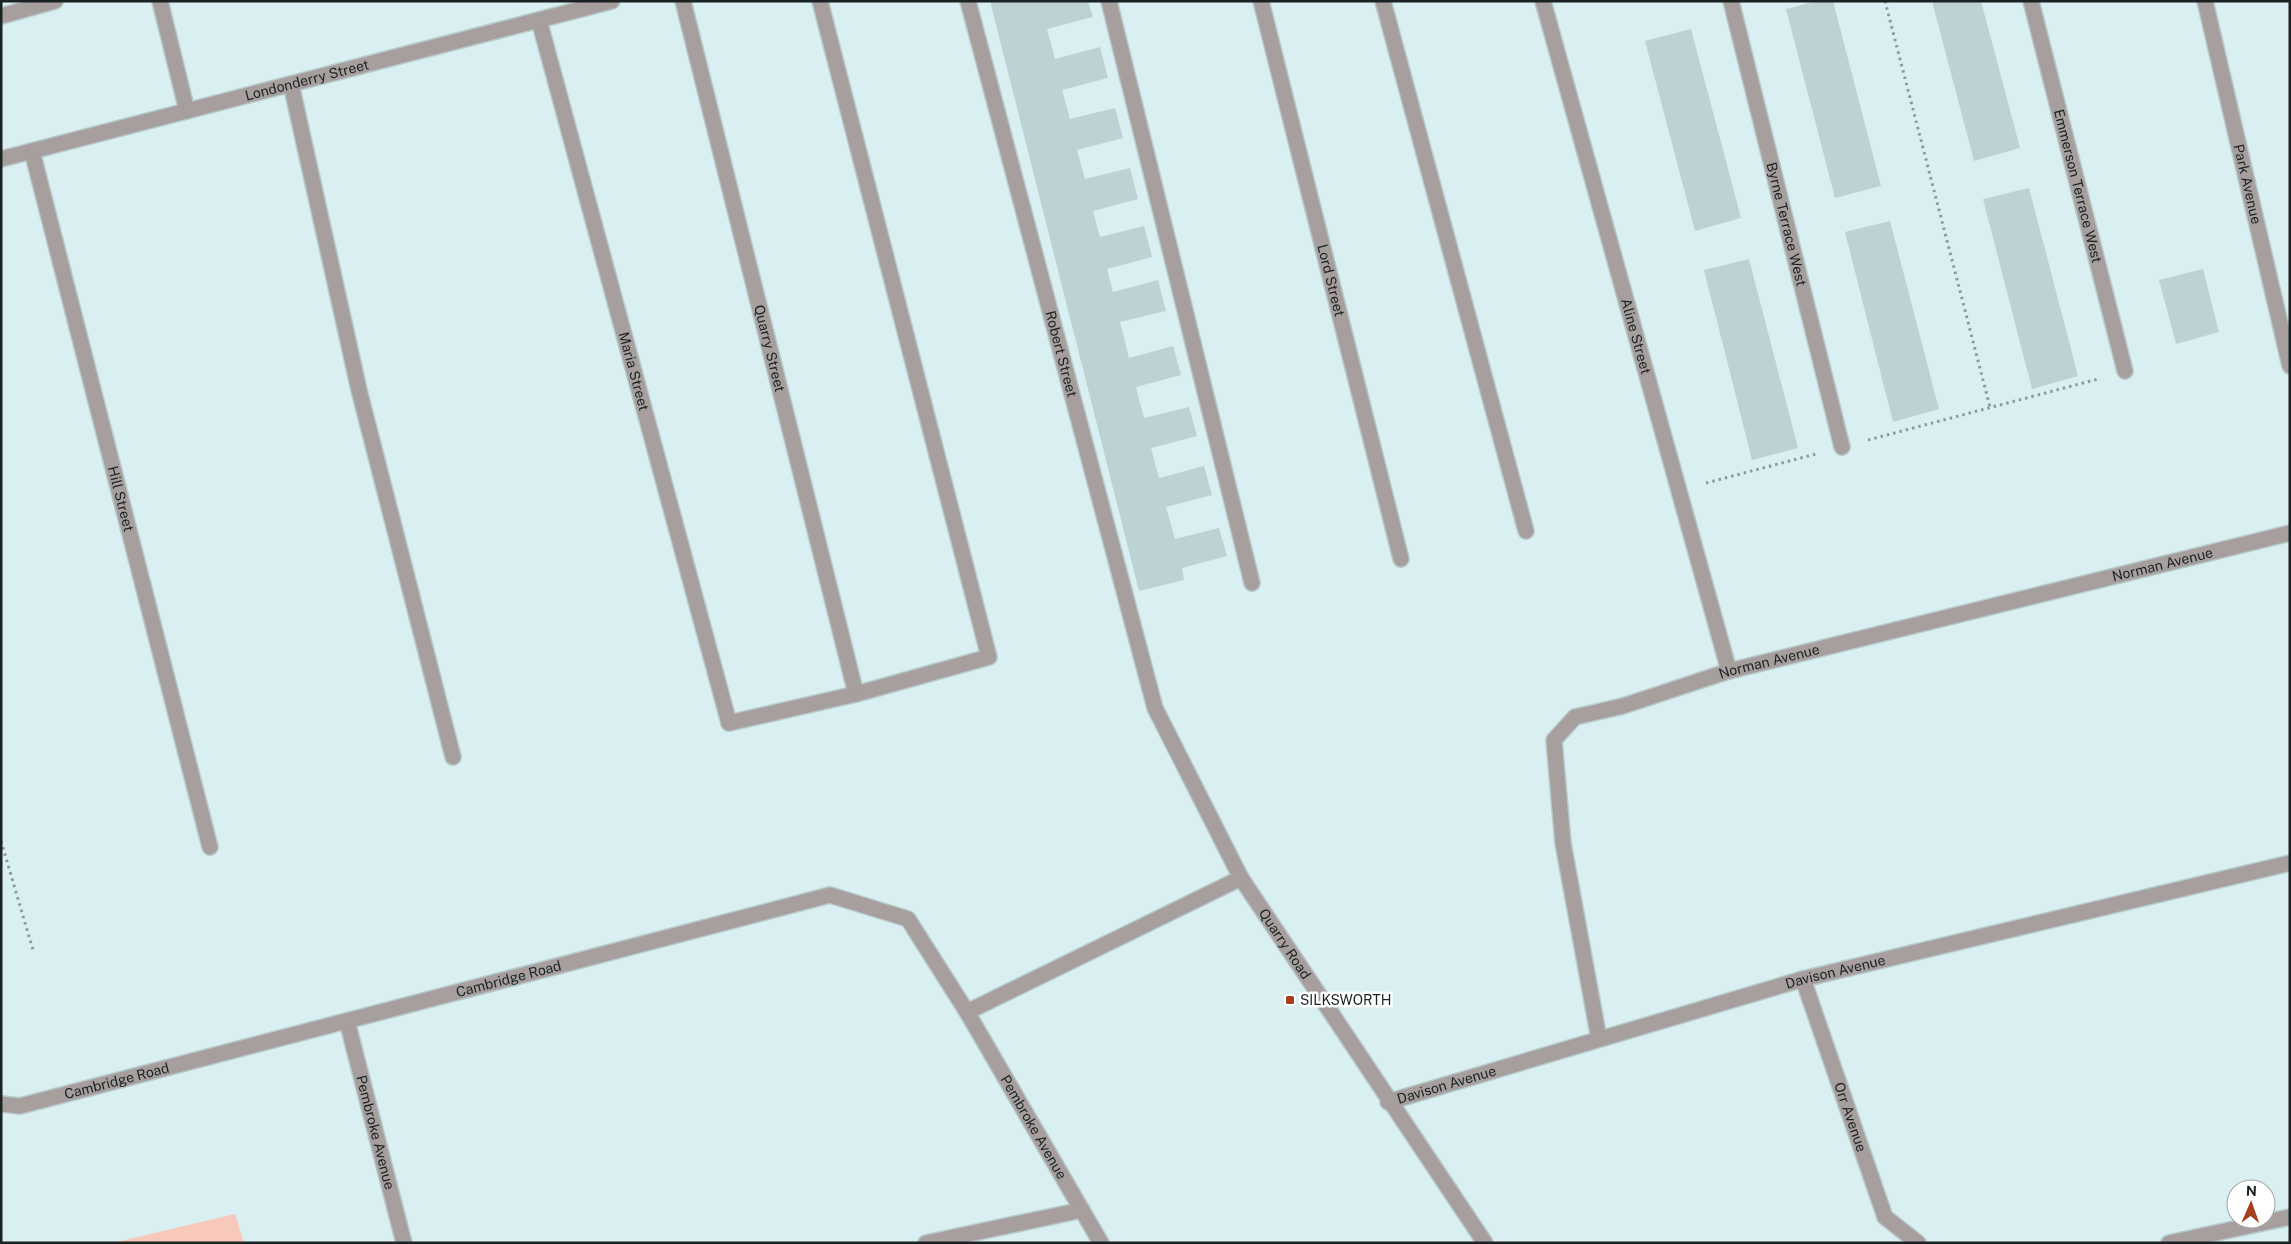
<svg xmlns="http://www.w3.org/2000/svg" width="2291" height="1244" viewBox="0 0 2291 1244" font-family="'Public Sans',sans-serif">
	<rect width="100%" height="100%" fill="#d9eff1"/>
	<path fill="#f8c9bb" d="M235,1214L244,1243H112Z"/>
	<path fill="#bdd2d3" d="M990,1H1088L1093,17L1047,29L1055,59L1100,47L1108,78L1062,90L1070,119L1115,108L1123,138L1077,150L1085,179L1130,168L1138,199L1093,211L1100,237L1144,226L1152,257L1107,269L1113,292L1158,280L1166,311L1120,322L1129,358L1173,346L1181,375L1136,387L1144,418L1189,407L1197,436L1151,448L1154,459L1159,478L1204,466L1212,495L1166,507L1175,539L1219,528L1227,556L1182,568L1184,580L1139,591Z
		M1817,1H1833L1881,186L1835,198L1786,9Z
		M1932,1H1981L2020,148L1974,161Z
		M1691,29L1741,218L1695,231L1645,41Z
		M2029,188L2078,376L2032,389L1983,199Z
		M1890,221L1939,409L1893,422L1845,232Z
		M1749,259L1798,448L1752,460L1704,270Z
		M2203,269L2219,332L2176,344L2159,280Z"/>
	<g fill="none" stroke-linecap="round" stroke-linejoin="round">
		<defs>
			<path id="lane" d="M1109,1L1252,583
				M1383,1L1526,531
				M1,16L55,1
				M291,84L359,390L453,757
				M729,723L856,694L989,657L820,1"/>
			<g id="street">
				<path d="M160,1L187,111"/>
				<path id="s1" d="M683,1L856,694"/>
				<path id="s2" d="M968,1L1155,708L1241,878L1485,1243"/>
				<path id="s3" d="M1261,1L1401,559"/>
				<path id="s4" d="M1543,1L1729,671"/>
				<path id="s5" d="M1731,1L1842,447"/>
				<path id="s6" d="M2031,1L2125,371"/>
				<path id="s7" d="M2205,1L2290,366"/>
				<path id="s8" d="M539,20L729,723"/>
				<path id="s9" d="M32,151L210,847"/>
				<path id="s10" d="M1,159L612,1"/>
				<path id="s11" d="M1803,979L1885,1217L1918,1243"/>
				<path d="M967,1012L1241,878"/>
				<path id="s12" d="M347,1021L404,1243"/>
				<path id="s13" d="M1599,1039L1563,843L1554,740L1575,717L1623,706L1729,671L2290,533"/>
				<path id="s14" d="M1388,1102L1803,979L2290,863"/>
				<path id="s15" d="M1,1104L20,1106L830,895L908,919L967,1012L1101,1243"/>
				<path d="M926,1243L1082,1210"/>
				<path d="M2169,1243L2290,1217"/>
			</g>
		</defs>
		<use href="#lane" stroke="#b7cacc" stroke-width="18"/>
		<use href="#street" stroke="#b7cacc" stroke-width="18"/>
		<path stroke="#8b9b9d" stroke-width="3" stroke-dasharray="2.5 4" stroke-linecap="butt" d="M1885,1L1990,407
			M1868,440L2098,379
			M1706,483L1816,454
			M1,841L33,950"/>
		<use href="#lane" stroke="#a79f9d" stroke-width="15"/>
		<use href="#street" stroke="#a79f9d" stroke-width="15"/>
	</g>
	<rect fill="#a63e20" stroke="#fff" stroke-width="2" x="1285" y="995" width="10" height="10" rx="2.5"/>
	<g text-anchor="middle" stroke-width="5" stroke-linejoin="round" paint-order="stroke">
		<g font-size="14" fill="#1a2223" stroke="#fff">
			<text dy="5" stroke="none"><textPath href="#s10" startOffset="316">Londonderry Street</textPath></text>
			<text dy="5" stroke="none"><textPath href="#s7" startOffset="188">Park Avenue</textPath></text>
			<text dy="5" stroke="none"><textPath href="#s6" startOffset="191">Emmerson Terrace West</textPath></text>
			<text dy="5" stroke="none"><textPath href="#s5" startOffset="230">Byrne Terrace West</textPath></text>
			<text dy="5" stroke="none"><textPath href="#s3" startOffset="288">Lord Street</textPath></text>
			<text dy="5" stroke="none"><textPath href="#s4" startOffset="348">Aline Street</textPath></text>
			<text dy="5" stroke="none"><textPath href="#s1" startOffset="358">Quarry Street</textPath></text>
			<text dy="5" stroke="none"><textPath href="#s2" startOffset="365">Robert Street</textPath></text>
			<text dy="5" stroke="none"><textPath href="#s8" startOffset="364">Maria Street</textPath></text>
			<text dy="5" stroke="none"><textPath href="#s9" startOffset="359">Hill Street</textPath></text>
			<text dy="5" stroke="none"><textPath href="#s13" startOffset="941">Norman Avenue</textPath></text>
			<text dy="5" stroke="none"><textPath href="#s13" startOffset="536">Norman Avenue</textPath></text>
			<text dy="5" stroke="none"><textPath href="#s2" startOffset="1001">Quarry Road</textPath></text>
			<text dy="5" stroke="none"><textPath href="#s14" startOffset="466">Davison Avenue</textPath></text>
			<text dy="5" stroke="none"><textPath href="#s15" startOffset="524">Cambridge Road</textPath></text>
			<text dy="5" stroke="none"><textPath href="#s15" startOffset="119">Cambridge Road</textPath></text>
			<text dy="5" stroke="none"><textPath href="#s14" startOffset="61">Davison Avenue</textPath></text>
			<text dy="5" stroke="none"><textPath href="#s11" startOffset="146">Orr Avenue</textPath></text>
			<text dy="5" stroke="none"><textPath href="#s15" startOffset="1181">Pembroke Avenue</textPath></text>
			<text dy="5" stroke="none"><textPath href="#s12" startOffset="115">Pembroke Avenue</textPath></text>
		</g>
		<g font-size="14" fill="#1a2223" stroke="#fff" text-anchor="start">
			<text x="1300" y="1005">SILKSWORTH</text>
		</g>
	</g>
	<rect width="2291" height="1244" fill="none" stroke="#1a2223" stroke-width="5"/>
	<g transform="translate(2251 1204) rotate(2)"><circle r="24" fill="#ffffff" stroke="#a3a7a7"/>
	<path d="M0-4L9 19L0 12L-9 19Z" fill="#a63e20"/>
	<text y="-8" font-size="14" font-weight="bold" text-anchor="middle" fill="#1a2223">N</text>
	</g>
</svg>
